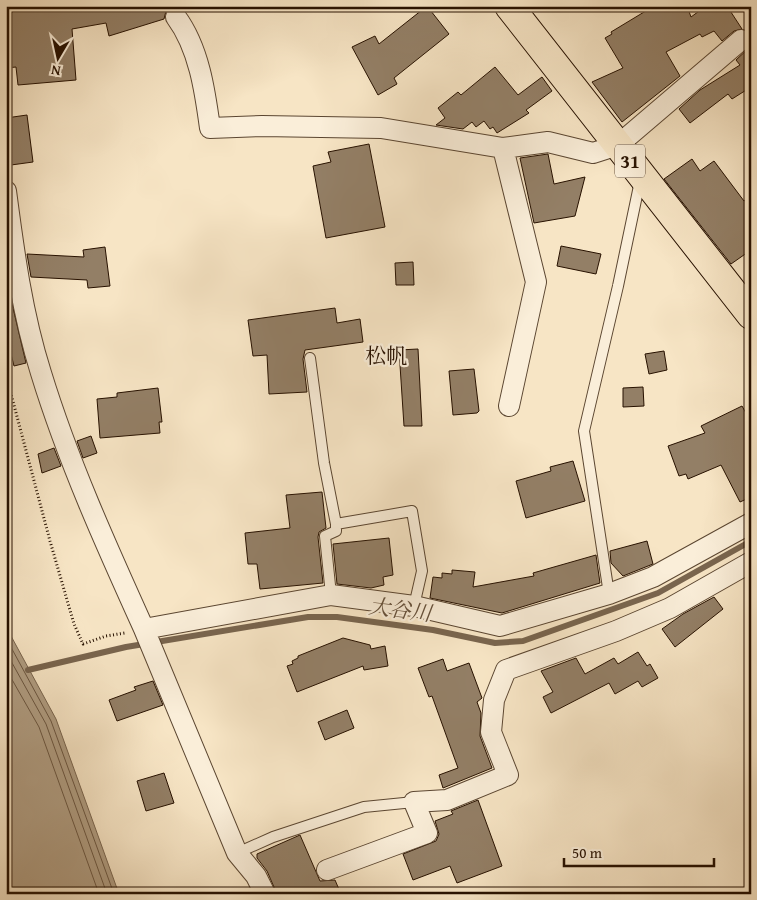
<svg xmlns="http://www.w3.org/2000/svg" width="757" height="900" viewBox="0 0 757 900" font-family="'Gentium Book Plus','Noto Serif JP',serif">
	<rect width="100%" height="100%" fill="#f7e5c5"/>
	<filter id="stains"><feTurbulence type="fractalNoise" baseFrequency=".004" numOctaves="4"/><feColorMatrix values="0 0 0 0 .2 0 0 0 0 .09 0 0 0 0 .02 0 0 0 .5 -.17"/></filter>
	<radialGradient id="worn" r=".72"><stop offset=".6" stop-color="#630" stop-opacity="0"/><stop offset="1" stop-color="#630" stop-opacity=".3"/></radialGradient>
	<path fill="#b09d82" stroke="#79654e" d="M6,617L11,636L56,719L119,894H6Z"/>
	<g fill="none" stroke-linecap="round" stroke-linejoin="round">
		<path stroke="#6c5741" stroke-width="1" d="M6,638L51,721L114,894
			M6,652L46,724L107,894
			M6,669L39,727L99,894"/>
		<path stroke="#79654e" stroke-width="6" d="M28,670L126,647L308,617H337L433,630L495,643L523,641L658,593L751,541"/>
	</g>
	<path fill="#937f66" stroke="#271100" d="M6,6H172L166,11L164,19L109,36L106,23L72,29L76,80L18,85L16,67L6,68Z
		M427,6L449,34L394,78L397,84L378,95L352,47L375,36L379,44Z
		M654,6H687L691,17L706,6H727L742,29L734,31L722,41L714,31L702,37L700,34L666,52L680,76L622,122L592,82L623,68L605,38L612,34L611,32Z
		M751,46V87L732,99L728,94L690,123L679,109L700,90L740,65L736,60Z
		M495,67L518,95L542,77L552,91L526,110L529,113L497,133L493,127L490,129L484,121L476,127L472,122L463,129L436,125L445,118L438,108L458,92L461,95Z
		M27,115L33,162L11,165L6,118Z
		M369,144L385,227L326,238L313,166L331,162L328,152Z
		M548,154L554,184L585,177L575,216L534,223L520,158Z
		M692,159L700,171L714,161L744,201L751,196V250L731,264L664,179Z
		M561,246L601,254L596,274L557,266Z
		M105,247L110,286L88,288L87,280L31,277L27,254L84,257L83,250Z
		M413,262L414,285H396L395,263Z
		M9,291L26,363L14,366L6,334V292Z
		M335,308L337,323L360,319L363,342L305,350L303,359L307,392L269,394L267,355L253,356L248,320Z
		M418,349L422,426H404L399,350Z
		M664,351L667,370L649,374L645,354Z
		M474,369L479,411L477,413L453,415L449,371Z
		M643,387L644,406L623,407V388Z
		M158,388L162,422H159L160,433L100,438L97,399L117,397V393Z
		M742,406L751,422V497L740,502L721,465L688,479L686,474L679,476L668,446L705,433L701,426Z
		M91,436L97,453L83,458L77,441Z
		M54,448L61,466L42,473L38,454Z
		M573,461L585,501L526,518L516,481L551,471L550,467Z
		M322,492L326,528L319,532L318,537L323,583L260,589L257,564H248L245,533L290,528L286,495Z
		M389,538L393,575L383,577L384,585L371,588L337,584L333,544Z
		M647,541L653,564L623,576L611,563L610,551Z
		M596,555L600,583L502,613L430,598L433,577L442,578V573L452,574V570L475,572L473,587L534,576L533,573Z
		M714,597L723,609L675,647L662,629L683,614Z
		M343,638L370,645L371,649L385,646L388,666L364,670L363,666L297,692L287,666L293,664L292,661L298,658V656Z
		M638,652L647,666L650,664L658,678L642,687L638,681L615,694L609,683L551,713L543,697L553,692L541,671L576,658L585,674L614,658L618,664Z
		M443,659L447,671L469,663L482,698L477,702L481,713L480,736L492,768L443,788L439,775L458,768L432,696L429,697L418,668Z
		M153,681L163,705L117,721L109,700L136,690L134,687Z
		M347,710L354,728L325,740L318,722Z
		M164,773L174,803L146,811L137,781Z
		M478,800L502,866L457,883L450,866L413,880L403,854L436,841L439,834L435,821L453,814L451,811Z
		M300,835L320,881L335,880L341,894H277L267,871L257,858V854Z"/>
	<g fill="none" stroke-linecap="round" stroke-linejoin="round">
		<defs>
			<path id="service" d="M310,358L324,463L336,524V531L325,536L331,595
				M336,524L412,511L422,571L414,606
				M609,594L584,431L618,286L640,181
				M237,853L273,837L364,807L414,802"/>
			<path id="minor" d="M176,17C199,48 205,91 210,128L262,126L381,128L503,148L548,142L593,153L618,145L741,40
				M503,148L536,282L509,406
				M6,191C14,252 22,313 41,373C68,461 106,545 144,629L331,595L414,606L500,626L609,594L653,577L751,523
				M144,629L237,853L256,876L265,894
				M327,870L427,833L414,802L447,800L508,775L491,732L494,700L506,670L616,631L670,608L751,562"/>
			<path id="primary" d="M509,6L751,315"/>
		</defs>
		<use href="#service" stroke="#5b4631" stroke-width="12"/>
		<use href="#minor" stroke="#5b4631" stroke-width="22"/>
		<use href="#primary" stroke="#271100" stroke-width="30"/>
		<path stroke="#271100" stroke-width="3" stroke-dasharray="1 2.5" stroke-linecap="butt" d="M6,375L50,541L74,624L83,644L106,636L125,633"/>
		<use href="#service" stroke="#faeed9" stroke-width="10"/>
		<use href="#minor" stroke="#faeed9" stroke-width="20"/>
		<use href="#primary" stroke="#f7e5c5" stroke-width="28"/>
	</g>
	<g text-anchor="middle" stroke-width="4.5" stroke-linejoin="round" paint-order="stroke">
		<rect fill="#faeed9" stroke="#665341" stroke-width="1" x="615" y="144.5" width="30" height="33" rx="4"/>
		<g font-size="19" font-weight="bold" fill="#271100">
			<text x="630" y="168">31</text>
		</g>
		<g font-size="21" fill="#271100" stroke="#faeed9">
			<text x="386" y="363">松帆</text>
		</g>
		<g font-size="21" font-style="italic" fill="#65503a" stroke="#faeed9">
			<text transform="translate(400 610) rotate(7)" y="7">大谷川</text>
		</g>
	</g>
	<rect width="757" height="900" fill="none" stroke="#f7e5c5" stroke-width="25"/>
	<rect x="8" y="8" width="742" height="885" fill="none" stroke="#271100" stroke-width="2.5"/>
	<rect x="12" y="12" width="732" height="875" fill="none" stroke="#271100"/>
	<g transform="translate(58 58) rotate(189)" stroke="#faeed9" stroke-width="4" paint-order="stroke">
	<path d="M0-4L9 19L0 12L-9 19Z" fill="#271100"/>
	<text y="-8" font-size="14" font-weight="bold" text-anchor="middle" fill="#271100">N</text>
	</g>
	<path d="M564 858v8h150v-8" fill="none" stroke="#271100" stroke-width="2.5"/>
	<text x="572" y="858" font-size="15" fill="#271100" stroke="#faeed9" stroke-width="4" paint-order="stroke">50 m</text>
	<rect width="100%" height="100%" filter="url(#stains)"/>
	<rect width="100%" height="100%" fill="url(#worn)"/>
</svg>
